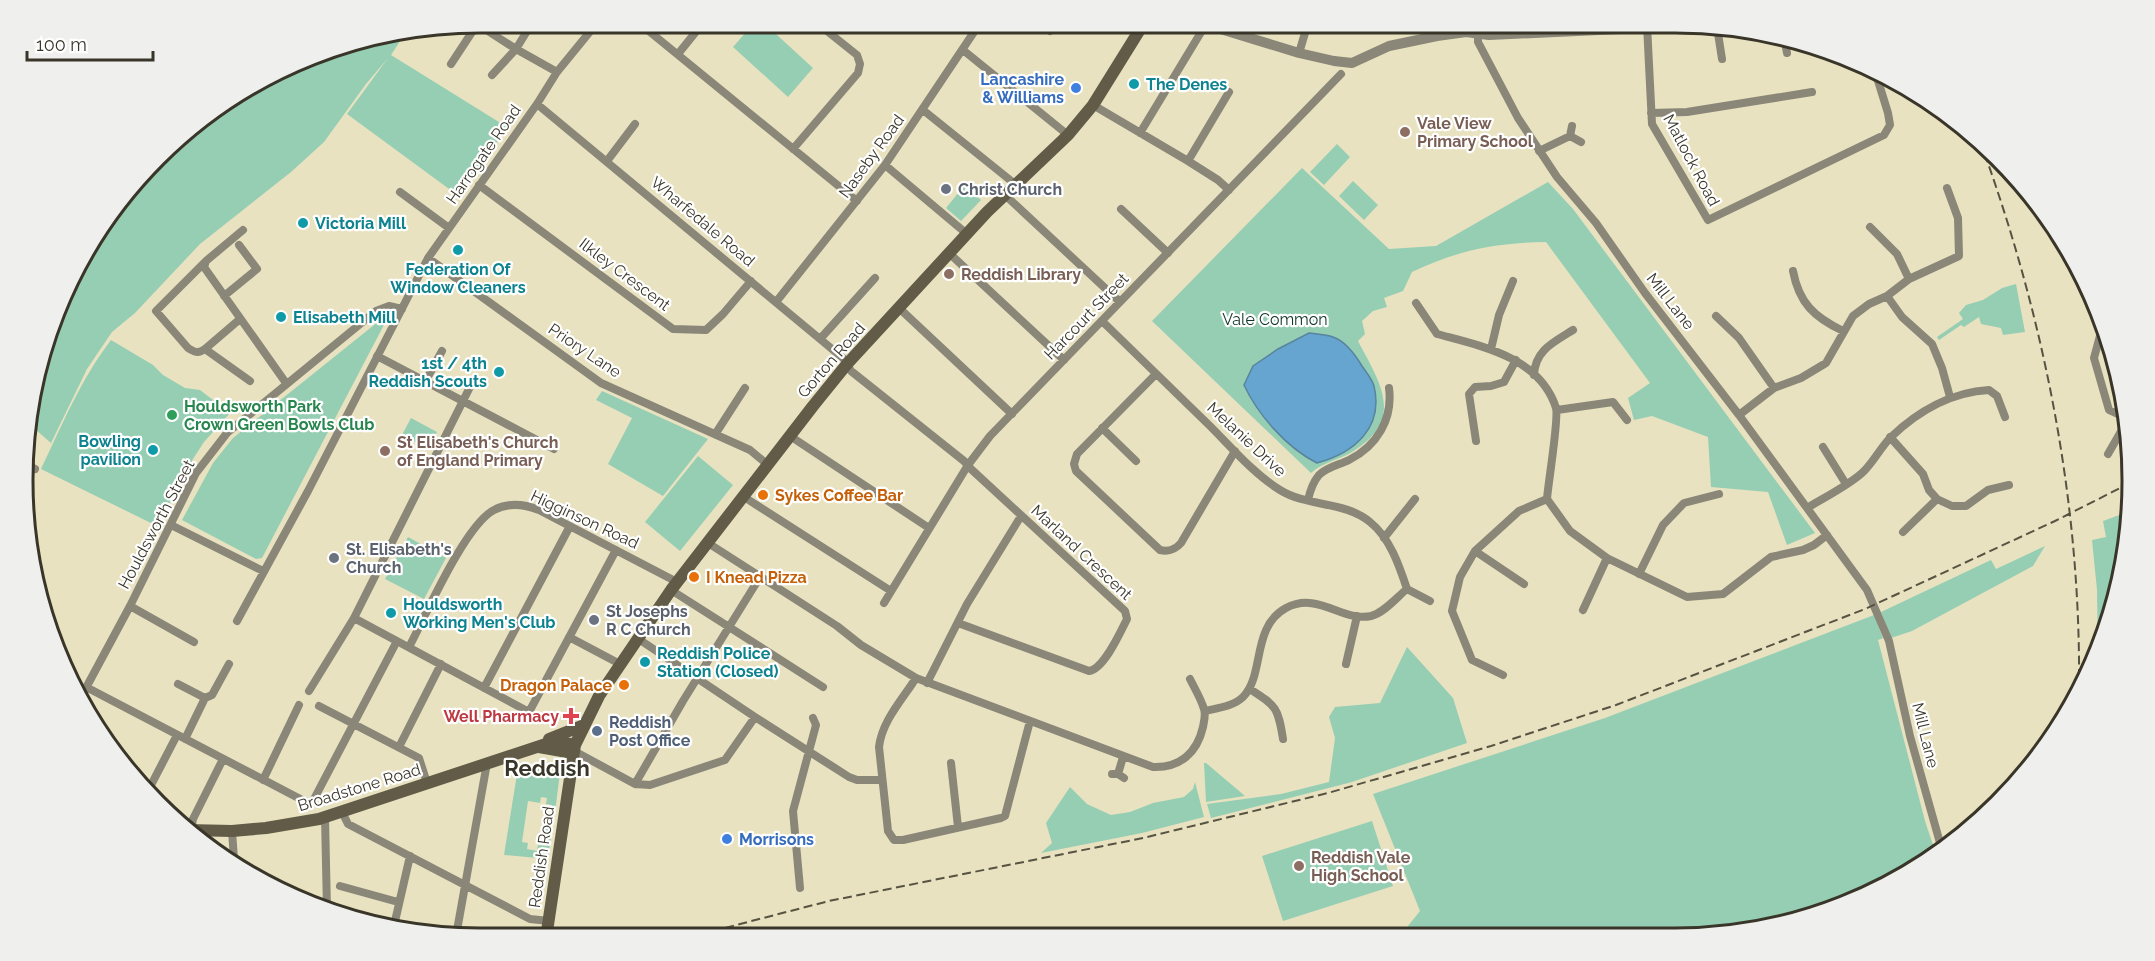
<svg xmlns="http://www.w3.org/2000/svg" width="2155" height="961" viewBox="0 0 2155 961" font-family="Raleway,sans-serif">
	<rect width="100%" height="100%" fill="#e8e2c0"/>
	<path fill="#96ceb4" d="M754,23H764L813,68L788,97L733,47Z
		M404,35L391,55L507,127L460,197L347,114L388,58L366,84L324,142L291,172L200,244L135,313L112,332L87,369L51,443L28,423L31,391L84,252L179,136L252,84L333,47Z
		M1337,144L1350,157L1324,185L1310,172Z
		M1302,168L1389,249L1436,246L1548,182L1573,209L1815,533L1787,545L1768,492L1711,487L1708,437L1652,416L1634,420L1628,398L1650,383L1546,242C1494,243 1459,250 1412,272L1403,291L1384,298L1387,307L1373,311L1362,321L1365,334L1358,341C1380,383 1406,419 1352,452C1339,460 1323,462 1311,473L1152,321Z
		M1353,181L1378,205L1364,220L1339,196Z
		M964,186L981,200L961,221L946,208Z
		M2016,284L2025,332L2003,335L2001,328L1981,324L1979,317L1964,327L1961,325L1939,340L1937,337L1963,319L1959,313L1966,305L1983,300L2002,288Z
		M384,317L386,321L262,558L256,559L182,520L213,463L233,438Z
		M111,340L153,365L163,375L185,388L200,390L230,413L204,442L193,459L157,526L41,469C62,425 81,379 111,340Z
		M602,391L708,439L663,496L608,464L632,418L596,400Z
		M411,418L437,432L428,449L402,435Z
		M698,456L733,485L680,551L645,522Z
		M2130,511L2124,570L2098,656L2097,590L2092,540L2106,537L2103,521Z
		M408,537L446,558L424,599L385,579Z
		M2045,546L2033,566L1912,631L1891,638L1881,612L1991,560L1996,569Z
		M1874,615L1883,638L1878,640L1925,821L1936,854L1850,903L1735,935L1400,936L1420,911L1373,794L1605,718Z
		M1407,647L1453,698L1467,743L1352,782L1211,818L1207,804L1281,794L1329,782L1335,738L1329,717L1335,707L1380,703Z
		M1204,763H1206L1245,796L1206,802Z
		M539,767V771L560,773L554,820L544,819L545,815L551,816L552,805L546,804L547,798L541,797L540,803L528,801L522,842L528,843L527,849L537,851L538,845L546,846L548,832L542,831L543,827L552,828L548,859L504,855L517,774Z
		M1195,782L1204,817L1142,833L1041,853L1052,843L1046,823L1070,787L1087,804L1111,815L1130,812L1153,803L1184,797L1193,789Z
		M1372,821L1393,886L1283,921L1262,856Z"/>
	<path fill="#65a5d0" stroke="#58849e" stroke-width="1.5" d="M1309,333C1317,334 1326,334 1333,337C1345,341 1356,356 1362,366C1366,372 1372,379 1374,386C1384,428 1354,453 1317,463C1287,448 1258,415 1244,385L1253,366L1278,349Z"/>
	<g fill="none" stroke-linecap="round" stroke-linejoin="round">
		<path stroke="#8a8678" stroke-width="8" d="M639,23L857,201
			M477,24L516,49L557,72
			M1647,25L1652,124L1708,220L1884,135L1890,125L1888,113L1875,71
			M1717,27L1722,59
			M1050,31L1056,23
			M1478,34V42L1518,118L1557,177L1596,223L1645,293L1739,415L1867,590L1889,641L1910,736L1942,850
			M1784,37L1787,53
			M963,50L1068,135
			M1299,53L1308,23
			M678,54L703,23
			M451,64L478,23
			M492,75L516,49L532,23
			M537,104L820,339L844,359L851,371L964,461L971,469L1125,611L1127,619C1120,633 1104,669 1089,671L958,623
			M1093,105L1188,161L1218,180L1229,190
			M923,110L1015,184
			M1651,113L1687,112L1812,92
			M1140,133L1206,24
			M1570,136L1581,142
			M793,149L858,73L860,64L857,55L817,23
			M1539,151L1570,136L1572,126
			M607,161L635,124
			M1188,161L1229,92
			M885,165L967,234
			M479,185L673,329L706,330L723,314L751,281
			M400,192L449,228
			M1005,195L1120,302
			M1121,209L1168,253
			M1870,227L1897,254L1909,279
			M243,230L206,261L204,267L286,383
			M949,253L1064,360
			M428,258L601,383L750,450L768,465
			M206,261L156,311L188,348C194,352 198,354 205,349L240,319
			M1793,271C1799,303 1814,317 1843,331
			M224,296L257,269L239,245
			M1887,296L1902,317L1932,344L1942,368L1950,397
			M2094,299L2101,332L2094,358L2109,410L2126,418
			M776,302L885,165L980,23
			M1416,303L1437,334C1481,346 1540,357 1556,408C1559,419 1548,484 1547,499L1570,531L1607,558L1687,597L1723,594L1771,557L1803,550L1814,545L1827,535
			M899,308L1012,414
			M1716,316L1739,338L1774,388
			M1102,321C1138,356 1174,391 1210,426C1232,448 1254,474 1280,490C1307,507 1345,501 1370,522C1390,538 1399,565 1407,589L1430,601
			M820,339L875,278
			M205,349L250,381
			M1491,349L1499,315L1513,281
			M377,356L554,449
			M1156,374L1077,454L1074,464L1076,471L1160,550C1169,552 1175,550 1181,543L1235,451
			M1534,375C1535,350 1554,342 1573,330
			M425,382L442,351
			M1557,410L1613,402L1627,420
			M1739,415L1774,388L1801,378L1826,363L1853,316L1869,304L1887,296L1909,279L1959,256L1958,218L1947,188
			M1102,428L1136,461
			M716,433L745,388
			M790,436L929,528
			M1890,437L1923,474L1929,490L1937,499L1952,506H1966L1988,490L2009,485
			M1476,441L1469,394L1475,387L1491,386L1504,382L1516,360
			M1823,447L1846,484
			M2108,454L2127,421
			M24,464L35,469
			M744,497L891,591
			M1308,500C1310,491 1313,482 1319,475C1327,467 1339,465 1349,460C1377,446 1393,419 1389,388
			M1807,508C1825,497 1846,487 1862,473C1873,463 1880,448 1891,437C1918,411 1952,392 1989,390L1997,396L2005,417
			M171,525L263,571
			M1903,532L1937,499
			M1384,538L1415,499
			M708,543L837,626L861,645L916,678L1153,767C1180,768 1197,753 1203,727C1204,721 1206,715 1204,709C1201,699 1195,689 1190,679
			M1475,551L1524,584
			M1639,574L1663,525L1684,503L1719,494
			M671,590L823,687
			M884,603L968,465L990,436L1341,74
			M130,606L194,642
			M1583,610L1607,558
			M354,618L529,712L616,550
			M237,621L308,491L428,258L537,104L557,72L597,23
			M569,637L620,664
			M637,638L755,717L849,777L857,780H882
			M409,647C426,615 465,525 494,510C509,502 524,504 539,510L677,582
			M1346,664L1357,616
			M1503,675L1472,660L1452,611L1460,577L1475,551L1519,511L1547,499
			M916,678C902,700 882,721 879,747L888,831L894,840H903L1001,818L1005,816L1030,721
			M927,683L967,604L1021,516
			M178,684L205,698
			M86,687L306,802L313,801L397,641
			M484,688L570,526
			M1250,689C1276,706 1278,707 1283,739
			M309,691L354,618L472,383
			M80,699L130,606L196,473L227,433L376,311L389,306L402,309
			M319,706L419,758L427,783
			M1205,711C1218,708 1234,706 1243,697C1265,675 1251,627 1286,608C1318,591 1342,622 1371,616C1384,613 1397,597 1407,589
			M185,739L205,698L212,695L229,664
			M399,747L441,664
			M574,751L635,784L650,785L725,760L755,717
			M951,763L958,827
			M1112,774H1118L1124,778
			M1118,774L1123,757
			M263,780L299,705
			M635,784L683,701L760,577
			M149,789L177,735
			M342,812L348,824L530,919L549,921
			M325,817L327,910
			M232,831L234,859
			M191,833L193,819L223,759
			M340,886L398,902
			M800,888L793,811L816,725L813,718
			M393,930L410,856
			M456,936L487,763"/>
		<path stroke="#8a8678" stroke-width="10" d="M1201,23L1299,53L1334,61L1352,63L1389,46L1437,36L1466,32L1489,35L1620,29L1652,23
			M1451,23L1466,32"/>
		<path stroke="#615b47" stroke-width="12" d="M549,739L584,725
			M539,747L573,753
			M187,830L232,831L266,828L319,819L555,741L575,745
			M546,938L575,745L599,696L671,590L813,406L847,364L987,212L1068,135L1093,105L1144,23"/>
		<path stroke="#575343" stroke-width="2" stroke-dasharray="9 4.5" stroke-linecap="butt" d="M1980,141C2044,316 2081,502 2079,688
			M686,938L829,901L1143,838L1328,793L1491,746L1616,705L1865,609L2055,521L2132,482"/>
	</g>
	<g fill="#0f9aa8" stroke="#fff" stroke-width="2">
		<circle cx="1134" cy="84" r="6"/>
		<circle cx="303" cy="223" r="6"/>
		<circle cx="458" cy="250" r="6"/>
		<circle cx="281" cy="317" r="6"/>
		<circle cx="499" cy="372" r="6"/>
		<circle cx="153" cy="450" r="6"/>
		<circle cx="391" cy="613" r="6"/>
		<circle cx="645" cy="662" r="6"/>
	</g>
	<g fill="#3f7fe0" stroke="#fff" stroke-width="2">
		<circle cx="1076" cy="88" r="6"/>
		<circle cx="727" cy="839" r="6"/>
	</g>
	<g fill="#8d6e63" stroke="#fff" stroke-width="2">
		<circle cx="1405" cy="132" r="6"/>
		<circle cx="949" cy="274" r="6"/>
		<circle cx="385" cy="451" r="6"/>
		<circle cx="1299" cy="866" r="6"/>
	</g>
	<g fill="#6b7280" stroke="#fff" stroke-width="2">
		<circle cx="946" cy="189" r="6"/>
		<circle cx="334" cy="558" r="6"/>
		<circle cx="594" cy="620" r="6"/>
	</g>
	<circle fill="#2e9e5b" stroke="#fff" stroke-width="2" cx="172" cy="415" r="6"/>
	<g fill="#e8710a" stroke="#fff" stroke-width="2">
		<circle cx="763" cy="495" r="6"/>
		<circle cx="694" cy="577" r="6"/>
		<circle cx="624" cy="685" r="6"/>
	</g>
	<path fill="#e0444e" stroke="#fff" stroke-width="2" d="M568 707h6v6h6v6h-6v6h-6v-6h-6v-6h6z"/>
	<circle fill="#5c6f8a" stroke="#fff" stroke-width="2" cx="597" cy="731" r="6"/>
	<g text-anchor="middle" stroke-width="4.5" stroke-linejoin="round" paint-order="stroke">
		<g font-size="16" font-weight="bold" fill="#366cbe" stroke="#fff" text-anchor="end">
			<text x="1064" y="85">Lancashire<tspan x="1064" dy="18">&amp; Williams</tspan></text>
			<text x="739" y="845" text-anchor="start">Morrisons</text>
		</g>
		<g font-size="16" font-weight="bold" fill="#0d838f" stroke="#fff" text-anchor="start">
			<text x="1146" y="90">The Denes</text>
			<text x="315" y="229">Victoria Mill</text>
			<text x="458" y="275" text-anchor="middle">Federation Of<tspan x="458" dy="18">Window Cleaners</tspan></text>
			<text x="293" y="323">Elisabeth Mill</text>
			<text x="487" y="369" text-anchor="end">1st / 4th<tspan x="487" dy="18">Reddish Scouts</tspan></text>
			<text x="141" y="447" text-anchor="end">Bowling<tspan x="141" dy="18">pavilion</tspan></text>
			<text x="403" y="610">Houldsworth<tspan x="403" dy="18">Working Men's Club</tspan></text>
			<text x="657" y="659">Reddish Police<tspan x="657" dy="18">Station (Closed)</tspan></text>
		</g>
		<g font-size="16" font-weight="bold" fill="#785e54" stroke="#fff" text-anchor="start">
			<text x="1417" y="129">Vale View<tspan x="1417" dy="18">Primary School</tspan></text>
			<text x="961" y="280">Reddish Library</text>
			<text x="397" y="448">St Elisabeth's Church<tspan x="397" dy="18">of England Primary</tspan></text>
			<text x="1311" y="863">Reddish Vale<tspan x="1311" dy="18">High School</tspan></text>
		</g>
		<g font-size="16" fill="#393629" stroke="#fff">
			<text transform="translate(483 154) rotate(-55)" y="6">Harrogate Road</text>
			<text transform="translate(871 156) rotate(-54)" y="6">Naseby Road</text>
			<text transform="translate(1692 160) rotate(62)" y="6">Matlock Road</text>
			<text transform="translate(703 221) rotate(40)" y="6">Wharfedale Road</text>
			<text transform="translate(625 274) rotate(37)" y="6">Ilkley Crescent</text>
			<text transform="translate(1671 301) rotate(52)" y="6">Mill Lane</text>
			<text transform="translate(1086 316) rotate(-46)" y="6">Harcourt Street</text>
			<text transform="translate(585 350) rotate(34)" y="6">Priory Lane</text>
			<text transform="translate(831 360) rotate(-49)" y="6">Gorton Road</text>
			<text transform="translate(1247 439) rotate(43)" y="6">Melanie Drive</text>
			<text transform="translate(585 519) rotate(25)" y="6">Higginson Road</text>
			<text transform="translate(156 524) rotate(-62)" y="6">Houldsworth Street</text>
			<text transform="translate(1082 552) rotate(43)" y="6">Marland Crescent</text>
			<text transform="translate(1926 735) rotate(76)" y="6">Mill Lane</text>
			<text transform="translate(359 787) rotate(-17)" y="6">Broadstone Road</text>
			<text transform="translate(541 857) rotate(-82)" y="6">Reddish Road</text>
		</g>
		<g font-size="16" font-weight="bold" fill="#5b616d" stroke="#fff" text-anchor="start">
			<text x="958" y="195">Christ Church</text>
			<text x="346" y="555">St. Elisabeth's<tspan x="346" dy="18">Church</tspan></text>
			<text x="606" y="617">St Josephs<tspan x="606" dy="18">R C Church</tspan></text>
		</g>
		<g font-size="16" fill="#113427" stroke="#fff">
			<text x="1275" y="325">Vale Common</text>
		</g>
		<g font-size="16" font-weight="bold" fill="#27864d" stroke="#fff" text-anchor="start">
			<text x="184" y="412">Houldsworth Park<tspan x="184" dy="18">Crown Green Bowls Club</tspan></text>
		</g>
		<g font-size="16" font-weight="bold" fill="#c56008" stroke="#fff" text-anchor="start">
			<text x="775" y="501">Sykes Coffee Bar</text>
			<text x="706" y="583">I Knead Pizza</text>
			<text x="612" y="691" text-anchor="end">Dragon Palace</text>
		</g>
		<g font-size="16" font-weight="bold" fill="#be3a42" stroke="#fff" text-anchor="end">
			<text x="559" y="722">Well Pharmacy</text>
		</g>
		<g font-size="16" font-weight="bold" fill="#4e5e75" stroke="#fff" text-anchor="start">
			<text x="609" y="728">Reddish<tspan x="609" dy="18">Post Office</tspan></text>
		</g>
		<g font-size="22" font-weight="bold" fill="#393629" stroke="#fff">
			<text x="547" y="776">Reddish</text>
		</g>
	</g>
	<path d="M0 0H2155V961H0ZM480 33H1675A447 447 0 0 1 2122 480V481A447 447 0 0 1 1675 928H480A447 447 0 0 1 33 481V480A447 447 0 0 1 480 33Z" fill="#efefee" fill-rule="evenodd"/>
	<path fill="none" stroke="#393629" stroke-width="3" d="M480 33H1675A447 447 0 0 1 2122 480V481A447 447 0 0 1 1675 928H480A447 447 0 0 1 33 481V480A447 447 0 0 1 480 33Z"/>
	<path d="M27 51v9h126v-9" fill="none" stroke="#393629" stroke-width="3"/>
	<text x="36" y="51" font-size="18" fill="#393629" stroke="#ffffff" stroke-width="4.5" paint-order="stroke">100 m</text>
</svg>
